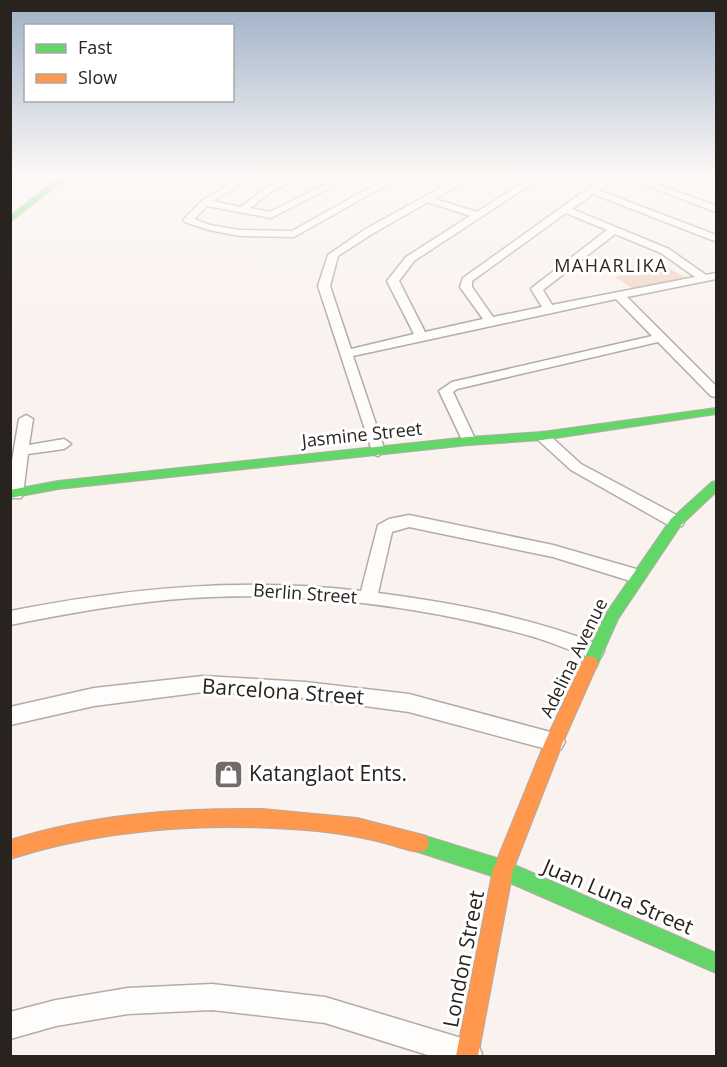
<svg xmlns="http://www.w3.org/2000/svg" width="727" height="1067" viewBox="0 0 727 1067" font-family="'Open Sans',sans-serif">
	<rect width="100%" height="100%" fill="#faf2ee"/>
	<path fill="#f2d6c7" d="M666,266L686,278L635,290L615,277Z"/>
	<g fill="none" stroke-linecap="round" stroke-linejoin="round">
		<defs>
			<path id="street" d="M242,177H253L213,201L241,207C259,193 277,177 300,177L271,192L250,208L270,212L339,177H350L271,218L207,206L194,219L210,225L240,230L292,231L389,177H400L294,237L240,236L209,230L185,222L183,220L203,200Z
				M460,177H471L435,199L477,212L532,177H542L414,261L399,281L425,332L483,319L460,287L463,278L604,177H614L598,190L716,235V241L712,240L593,194L572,209L669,249L706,275L716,273V279L627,297L716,386V397L711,396L658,342L457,389L453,392L476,441L474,444H464L439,391L452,382L652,336L616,299L353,356L385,451L378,456L373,454L318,286L328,255L364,230ZM428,202L470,216L406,257L387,281L414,334L351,349L330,286L338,256L372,234ZM566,213L607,230L533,287L531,289L542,307L493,317L472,287V281ZM615,234L661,253L695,277L552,305L543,290Z
				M625,177H638L716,206V212Z
				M26,415L33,419L29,445L64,439L71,444L64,449L28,454L23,494L21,498H10V473L19,419Z
				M542,432L547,433L581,464L682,518L684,522L682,526H670L571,470L537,439L535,436Z
				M409,515L553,545L643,571L646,576L643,581L637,583L553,557L409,527L392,532L378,593C454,603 529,617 601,645L604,651L601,657L594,659C574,652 554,643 534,637C425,606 304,591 191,598C130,602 70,613 10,625V611C128,588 242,577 361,591L378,525L389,519Z
				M203,676L305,682L409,694L554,733L561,735L565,742L561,749L554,751L409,712L305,698L203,692L94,706L10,725V707L94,688Z
				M212,984L325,997L468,1040L478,1044L482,1054L481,1056H431L325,1023L212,1010L128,1014L56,1026L10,1039V1012L56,1000L128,988Z"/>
			<path id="fast" d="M60,177H68L10,222V216Z
				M716,408V414L542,440L469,445L58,489L10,498V490L58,481L469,437L542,432Z
				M716,481V492L681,525L618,619L596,668L590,670L584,668L582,663L607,612L671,519L712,482Z
				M419,834L503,860L716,953V973L501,879L412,850L409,843L412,836Z"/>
			<path id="slow" d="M590,656L596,658L598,663L563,742L513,870L478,1056H456L493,870L545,742L584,658Z
				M262,809L357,818L419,834L426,836L429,843L426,850C416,854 405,849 395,846C362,836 326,831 291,829C198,823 100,830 10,859V840C92,814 177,808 262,809Z"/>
		</defs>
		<use href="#street" stroke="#b2aca8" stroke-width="3"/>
		<use href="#fast" stroke="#b2aca8" stroke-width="2"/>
		<use href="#slow" stroke="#b2aca8" stroke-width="2"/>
		<use href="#street" fill="#fefdfc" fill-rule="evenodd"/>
		<use href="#fast" fill="#63d668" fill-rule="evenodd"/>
		<use href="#slow" fill="#ff974d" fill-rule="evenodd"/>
	</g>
	<linearGradient id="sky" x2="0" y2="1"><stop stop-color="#9eb0c6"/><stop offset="0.54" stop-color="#fdf9f7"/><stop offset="1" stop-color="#fdf9f7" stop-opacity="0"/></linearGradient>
	<rect width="727" height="327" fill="url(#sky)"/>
	<defs>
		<symbol id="shop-square" viewBox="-11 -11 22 22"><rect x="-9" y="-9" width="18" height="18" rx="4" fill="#726b68" stroke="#fff"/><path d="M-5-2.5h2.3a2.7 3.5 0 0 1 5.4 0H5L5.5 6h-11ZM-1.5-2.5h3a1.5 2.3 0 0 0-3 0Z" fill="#fff"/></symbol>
	</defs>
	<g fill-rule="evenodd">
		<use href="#shop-square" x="212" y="758" width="33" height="33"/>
	</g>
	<g text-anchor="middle" stroke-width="6" stroke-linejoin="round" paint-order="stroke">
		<g font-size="18" letter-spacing="1.5" fill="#322720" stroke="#fff">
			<text x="611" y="272">MAHARLIKA</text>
		</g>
		<g font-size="18" fill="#292320" stroke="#fff">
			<text transform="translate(362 435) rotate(-6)" y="6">Jasmine Street</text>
			<text transform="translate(305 594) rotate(4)" y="6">Berlin Street</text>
			<text transform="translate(574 658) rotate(-64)" y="6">Adelina Avenue</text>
		</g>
		<g font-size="21" fill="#292320" stroke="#fff">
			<text transform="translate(283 692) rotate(4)" y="7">Barcelona Street</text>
			<text transform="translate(618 897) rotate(23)" y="7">Juan Luna Street</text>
			<text transform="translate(464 959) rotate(-79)" y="7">London Street</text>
		</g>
		<g font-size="21" fill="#292320" stroke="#fff" text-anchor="start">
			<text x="249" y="781">Katanglaot Ents.</text>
		</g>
	</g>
	<rect width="727" height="1067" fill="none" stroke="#292320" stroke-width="24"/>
	<rect x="24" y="24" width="210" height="78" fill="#ffffff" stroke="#a9a7a6" stroke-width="1.5"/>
	<rect x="36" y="44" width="30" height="9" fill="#63d668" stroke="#a9a7a6" stroke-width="1.5"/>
	<text x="78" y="54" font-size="18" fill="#292320">Fast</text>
	<rect x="36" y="74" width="30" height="9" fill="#ff974d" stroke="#a9a7a6" stroke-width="1.5"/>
	<text x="78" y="84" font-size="18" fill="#292320">Slow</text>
</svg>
